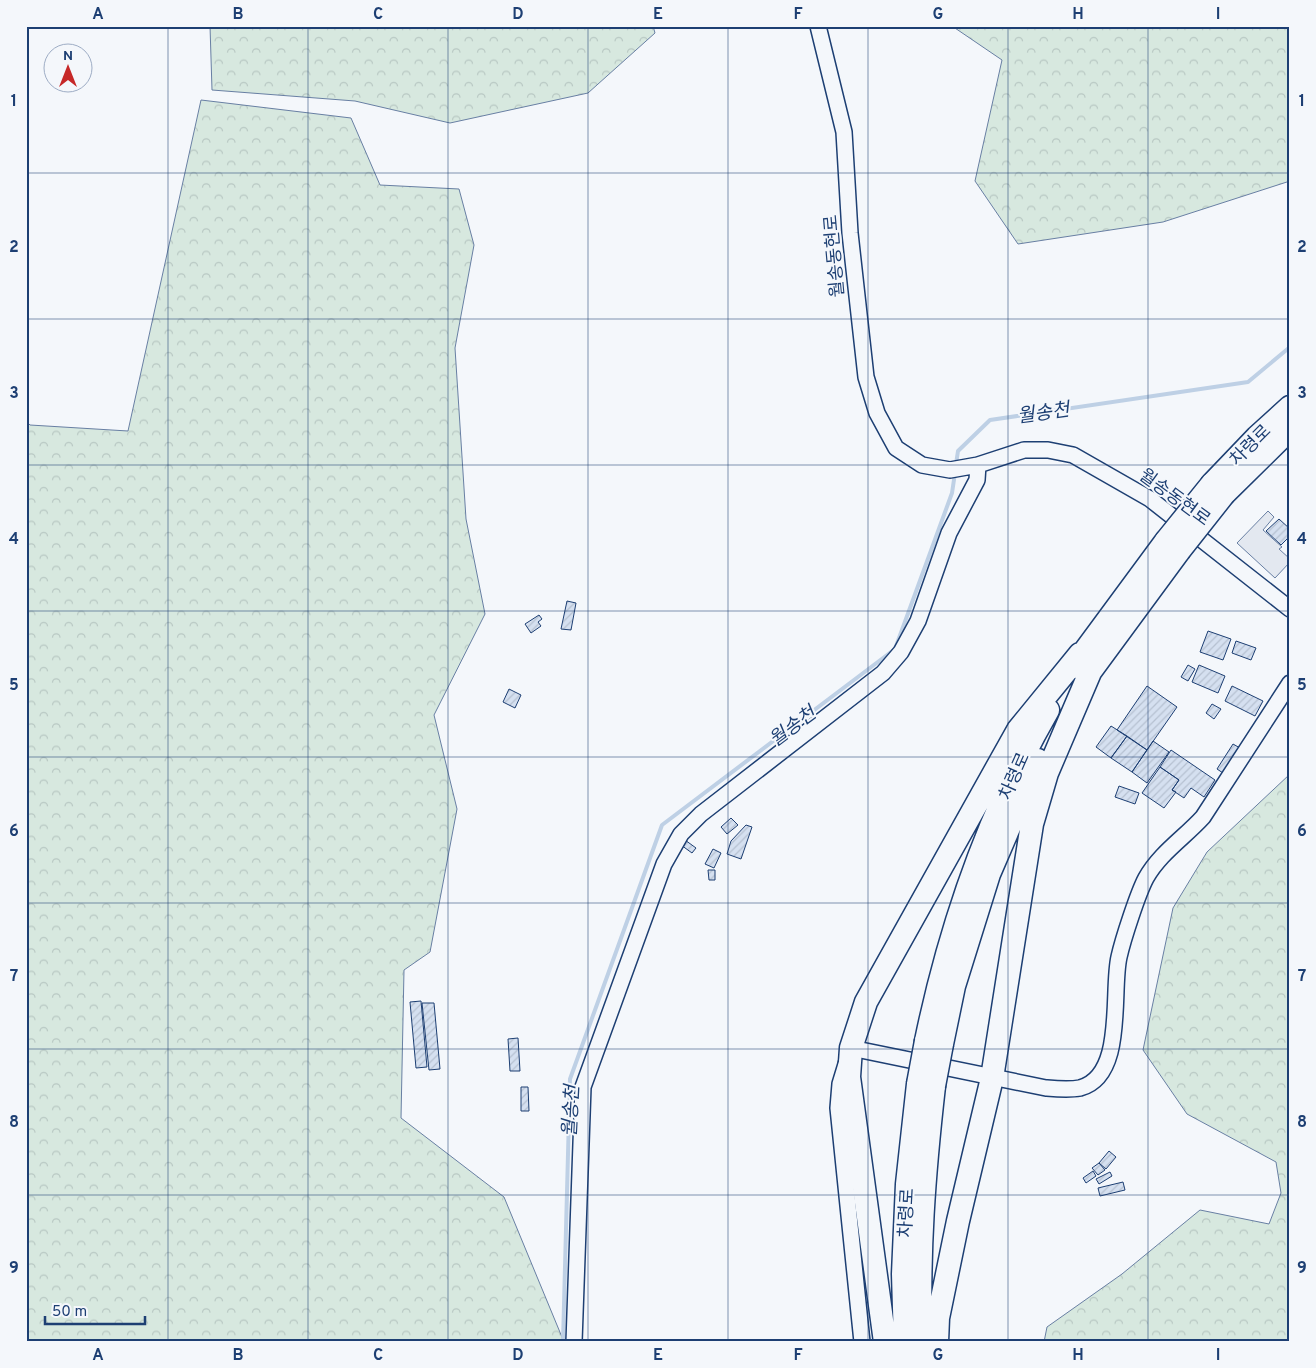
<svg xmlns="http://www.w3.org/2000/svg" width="1316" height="1368" viewBox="0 0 1316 1368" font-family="Overpass,'Noto Sans KR',sans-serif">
	<defs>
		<pattern id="forest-crowns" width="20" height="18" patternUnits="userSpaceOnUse" patternTransform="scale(1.25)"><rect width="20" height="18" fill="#d7e8df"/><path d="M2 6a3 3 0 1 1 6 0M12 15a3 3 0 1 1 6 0" fill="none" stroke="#b8c8c3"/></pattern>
		<pattern id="building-hatch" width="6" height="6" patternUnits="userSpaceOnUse" patternTransform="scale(1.25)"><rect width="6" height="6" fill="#d5e0f0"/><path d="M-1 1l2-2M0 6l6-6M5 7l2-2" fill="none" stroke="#b6c1d1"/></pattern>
	</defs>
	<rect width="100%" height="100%" fill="#f4f7fb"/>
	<path fill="url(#forest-crowns)" stroke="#687fa3" d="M210,26H653L655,33L588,93L450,123L355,101L212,90Z
		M952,26H1290V181L1163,222L1018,244L975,181L1002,60Z
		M201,100L351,118L380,185L459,189L474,245L455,348L466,519L485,614L434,715L457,809L430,952L404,970L401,1118L504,1197L564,1342H26V421L30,425L128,431Z
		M1290,774V1342H1044L1047,1327L1122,1274L1200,1210L1269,1224L1281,1193L1276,1162L1187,1114L1143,1050L1173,908L1207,852Z"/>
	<path fill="#e3e8f0" stroke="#687fa3" d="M1268,511L1274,517L1263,530L1282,547L1279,549L1290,559V562L1275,578L1237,543Z"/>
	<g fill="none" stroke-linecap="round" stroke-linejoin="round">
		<path stroke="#bed0e5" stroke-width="4" d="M956,464L958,451L990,420L1248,382L1290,347
			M563,1342L570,1079L662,825L895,649L952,493L955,473"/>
	</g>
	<path fill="url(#building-hatch)" stroke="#1d3f73" d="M1279,519L1290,529V536L1281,545L1266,531Z
		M567,601L576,603L571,630L561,629Z
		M539,615L542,619L538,622L541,626L531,633L525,624Z
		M1208,631L1231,639L1223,660L1200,652Z
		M1236,641L1256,648L1251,660L1232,653Z
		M1188,665L1195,669L1188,681L1181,677Z
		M1199,665L1225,676L1218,693L1192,682Z
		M1147,686L1177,707L1147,750L1117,730Z
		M1232,686L1263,701L1255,716L1225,701Z
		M509,689L521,695L515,708L503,702Z
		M1212,704L1221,709L1214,719L1206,713Z
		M1111,726L1127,736L1111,758L1096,747Z
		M1127,736L1147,750L1132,772L1111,758Z
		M1153,741L1169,752L1147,783L1132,772Z
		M1233,744L1240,748L1223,773L1217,769Z
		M1171,750L1215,780L1204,797L1191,788L1184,798L1172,790L1179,780L1160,767Z
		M1160,767L1179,780L1172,790L1176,792L1164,808L1142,793Z
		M1119,786L1139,793L1135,804L1115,797Z
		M731,818L738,825L727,834L721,827Z
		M746,825L752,827L741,859L727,854L731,841Z
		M685,840L696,848L692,853L681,845Z
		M713,849L721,853L714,868L705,864Z
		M708,870H715V880H709Z
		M421,1001L427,1067L416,1068L410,1002Z
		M422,1003H434L440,1069L429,1070Z
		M518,1038L520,1071H510L508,1039Z
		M521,1087H528L529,1111H521Z
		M1109,1151L1116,1157L1106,1169L1099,1163Z
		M1099,1163L1105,1170L1098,1175L1092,1168Z
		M1093,1171L1096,1176L1086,1183L1083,1178Z
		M1110,1172L1112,1176L1099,1184L1096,1179Z
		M1123,1182L1125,1190L1100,1196L1098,1188Z"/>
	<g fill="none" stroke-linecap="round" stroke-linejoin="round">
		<defs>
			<path id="minor" d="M818,26L844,132L850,233L866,377L877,413L896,448L922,465L950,470L978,465L1024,450H1048L1073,455L1150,499L1290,609
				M574,1342L583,1087L664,864L681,834L701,814L883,673L901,652L918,621L949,533L977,480L978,465
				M862,1342L838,1108L840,1084L851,1048L1046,1088C1058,1089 1069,1090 1080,1088C1126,1076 1111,991 1119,957C1123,939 1138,893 1146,878C1160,853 1185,837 1203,817L1290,683"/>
			<path id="highway" d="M1212,484L1257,437L1290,407
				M1224,494L1290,429
				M1073,667L1166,541
				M1087,676L1179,551
				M926,1041C950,925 989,813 1048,710
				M942,1044L954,986L989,874L1038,760
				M885,1342L849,1077L851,1048L866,1002L1018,730L1080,654
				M905,1342L903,1274L907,1184L918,1084
				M921,1342C918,1253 924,1174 934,1086
				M937,1342L938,1318L958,1221L992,1078L1032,824L1047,773L1094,663"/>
		</defs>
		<use href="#minor" stroke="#1d3f73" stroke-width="18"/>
		<use href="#highway" stroke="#1d3f73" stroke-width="25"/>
		<use href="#minor" stroke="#f4f7fb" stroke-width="15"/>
		<use href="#highway" stroke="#f4f7fb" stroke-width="22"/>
		<defs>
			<path id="highway-bridge" d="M1166,541L1212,484
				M1179,551L1224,494
				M918,1084L926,1041
				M934,1086L942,1044"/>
		</defs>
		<use href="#highway-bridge" stroke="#1d3f73" stroke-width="25" stroke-linecap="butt"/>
		<use href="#highway-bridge" stroke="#f4f7fb" stroke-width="22"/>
	</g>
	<path fill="none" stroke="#1d3f73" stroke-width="1" stroke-opacity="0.55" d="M168,26V1342M308,26V1342M448,26V1342M588,26V1342M728,26V1342M868,26V1342M1008,26V1342M1148,26V1342M26,173H1290M26,319H1290M26,465H1290M26,611H1290M26,757H1290M26,903H1290M26,1049H1290M26,1195H1290"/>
	<g text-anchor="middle" stroke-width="4" stroke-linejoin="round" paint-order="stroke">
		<g font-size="18" fill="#1d3f73" stroke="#f4f7fb">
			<text transform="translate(834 256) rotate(-95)" y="6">월송동현로</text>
			<text transform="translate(1250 445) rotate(-45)" y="6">차령로</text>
			<text transform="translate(1175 497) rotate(36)" y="6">월송동현로</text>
			<text transform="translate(1014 776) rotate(-66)" y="6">차령로</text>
			<text transform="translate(906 1213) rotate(-87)" y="6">차령로</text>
		</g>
		<g font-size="19" font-style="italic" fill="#1d3f73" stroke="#f4f7fb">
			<text transform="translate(1043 412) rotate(-8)" y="7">월송천</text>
			<text transform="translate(792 726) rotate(-37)" y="7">월송천</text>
			<text transform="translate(570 1111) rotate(-87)" y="7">월송천</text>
		</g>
	</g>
	<rect width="1316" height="1368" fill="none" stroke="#f4f7fb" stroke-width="55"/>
	<g transform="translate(68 68)"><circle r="24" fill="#f4f7fb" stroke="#9eadc5"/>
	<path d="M0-4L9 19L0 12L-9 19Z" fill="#c62828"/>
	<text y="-8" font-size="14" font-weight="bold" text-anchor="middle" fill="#1d3f73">N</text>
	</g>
	<path d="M45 1316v8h100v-8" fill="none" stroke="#1d3f73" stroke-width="2.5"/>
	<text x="52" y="1316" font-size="15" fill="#1d3f73" stroke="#f4f7fb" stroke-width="4" paint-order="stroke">50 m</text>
	<rect x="28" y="28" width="1260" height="1312" fill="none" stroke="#1d3f73" stroke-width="2"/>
	<g font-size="16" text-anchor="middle" font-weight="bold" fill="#1d3f73">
		<text x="98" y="19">A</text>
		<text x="238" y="19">B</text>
		<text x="378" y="19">C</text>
		<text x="518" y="19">D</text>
		<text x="658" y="19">E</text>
		<text x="798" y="19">F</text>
		<text x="938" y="19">G</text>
		<text x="1078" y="19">H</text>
		<text x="1218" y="19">I</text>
		<text x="14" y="106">1</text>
		<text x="1302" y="106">1</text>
		<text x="14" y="252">2</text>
		<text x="1302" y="252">2</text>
		<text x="14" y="398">3</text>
		<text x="1302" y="398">3</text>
		<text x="14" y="544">4</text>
		<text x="1302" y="544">4</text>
		<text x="14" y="690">5</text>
		<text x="1302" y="690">5</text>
		<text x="14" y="836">6</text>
		<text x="1302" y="836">6</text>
		<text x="14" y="981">7</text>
		<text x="1302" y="981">7</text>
		<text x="14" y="1127">8</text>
		<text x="1302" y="1127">8</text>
		<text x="14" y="1273">9</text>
		<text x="1302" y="1273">9</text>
		<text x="98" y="1360">A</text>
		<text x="238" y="1360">B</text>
		<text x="378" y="1360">C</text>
		<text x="518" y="1360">D</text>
		<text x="658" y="1360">E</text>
		<text x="798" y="1360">F</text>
		<text x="938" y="1360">G</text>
		<text x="1078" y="1360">H</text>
		<text x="1218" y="1360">I</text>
	</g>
</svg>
